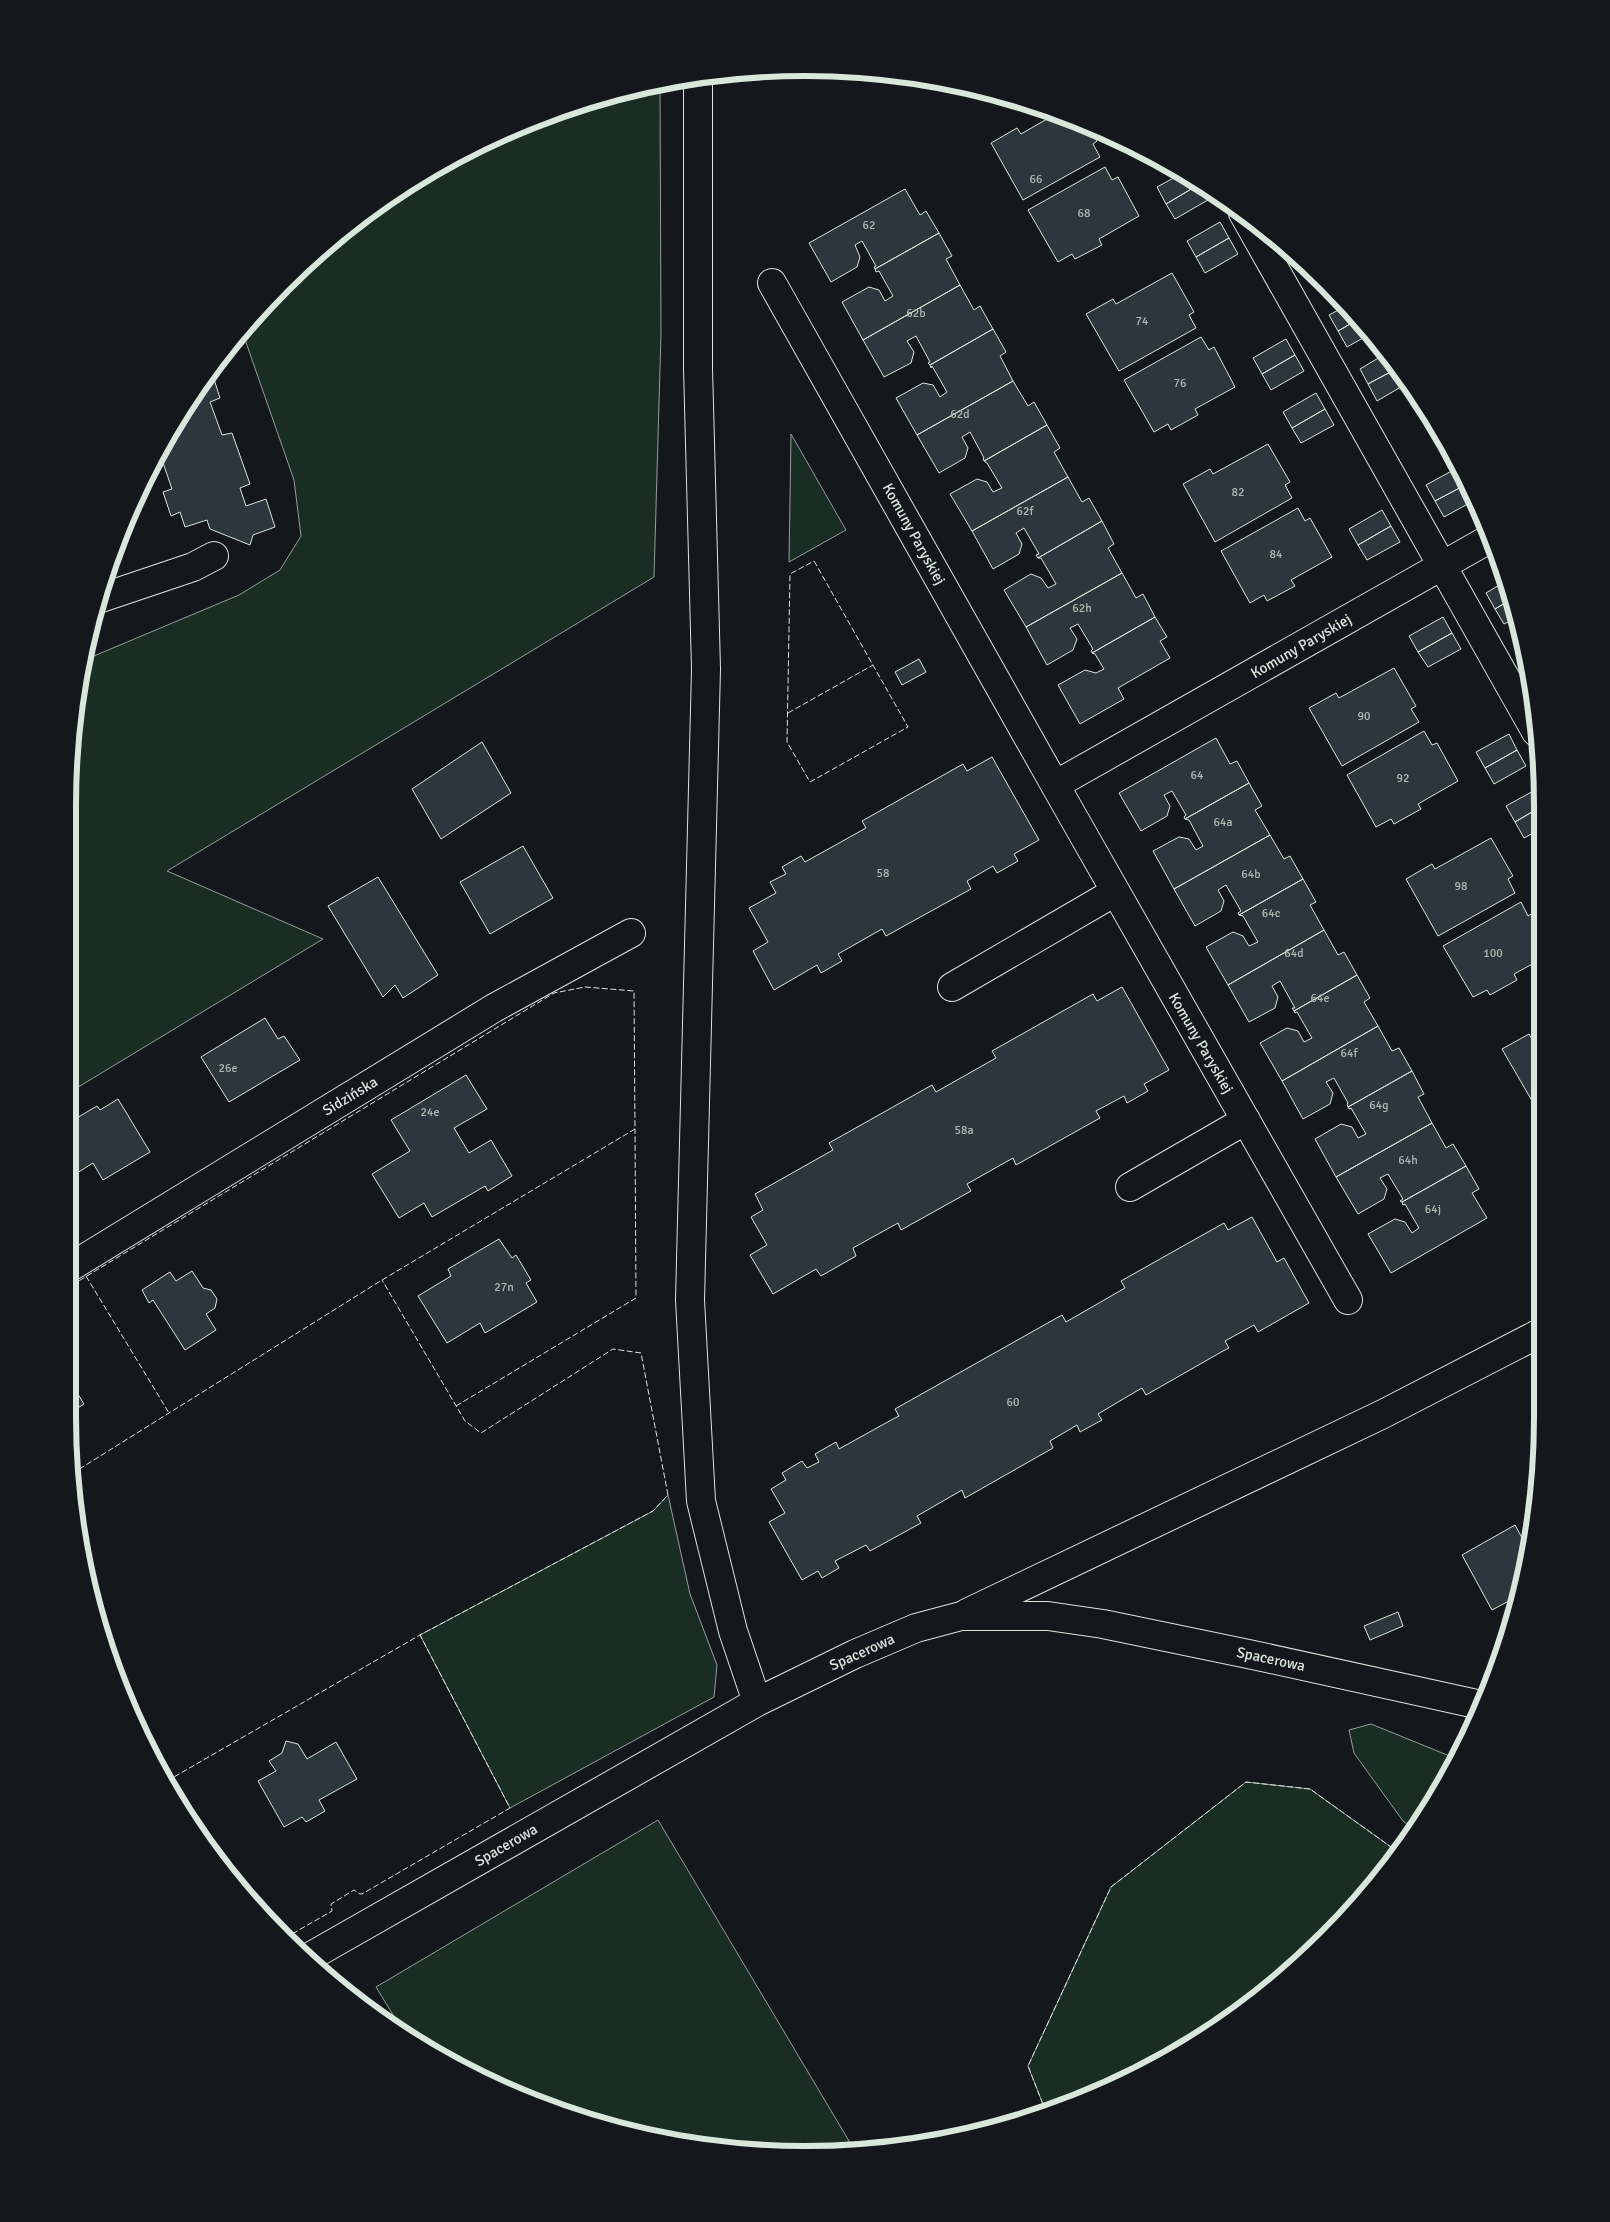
<svg xmlns="http://www.w3.org/2000/svg" width="1610" height="2222" viewBox="0 0 1610 2222" font-family="Signika,sans-serif">
	<rect width="100%" height="100%" fill="#14181c"/>
	<path fill="#1a2d24" stroke="#939e99" d="M660,85L661,334L654,577L167,871L323,939L70,1092L68,805L82,661L239,595L280,570L301,536L294,480L242,331L250,319L319,250L437,166L568,107Z
		M791,434L846,530L789,562Z
		M668,1495L690,1594L717,1665L714,1697L510,1808L420,1635L653,1511Z
		M1371,1724L1457,1759L1413,1829L1403,1821L1354,1753L1349,1730Z
		M1246,1782L1310,1789L1398,1852L1390,1866L1291,1972L1214,2030L1087,2098L1046,2112L1028,2066L1111,1887Z
		M658,1820L855,2151L805,2154L708,2148L614,2129L479,2079L406,2036L376,1987Z"/>
	<path fill="#2c363c" stroke="#d8e6dc" d="M1054,115L1089,128L1097,141L1093,144L1100,157L1023,200L991,143L1017,128L1021,134Z
		M1105,167L1112,180L1118,177L1139,216L1099,239L1102,245L1075,259L1072,254L1058,262L1028,210Z
		M1181,174L1198,185L1166,204L1157,187Z
		M1198,185L1208,200L1175,219L1166,204Z
		M905,189L920,215L926,211L939,233L875,269L874,267L876,266L862,241L855,245L860,257L857,267L831,282L809,243Z
		M1220,222L1229,238L1196,257L1187,241Z
		M939,233L952,256L946,259L960,285L863,340L842,302L869,287L879,290L885,301L893,296L879,271L876,272L875,269Z
		M1229,238L1238,254L1205,273L1196,257Z
		M1172,273L1194,312L1189,315L1196,328L1119,371L1086,314L1113,299L1116,304Z
		M960,285L974,310L980,306L993,329L930,365L928,363L930,362L916,336L907,341L914,352L911,363L884,377L863,340Z
		M1346,306L1359,319L1338,331L1329,315Z
		M1359,319L1370,334L1347,347L1338,331Z
		M993,329L1006,352L1000,356L1013,381L917,435L896,398L923,383L933,385L940,397L947,392L932,366L931,368L930,365Z
		M1201,337L1209,350L1214,347L1235,387L1195,409L1198,415L1171,430L1168,424L1154,432L1124,380Z
		M1286,339L1295,355L1262,374L1253,358Z
		M1385,354L1396,369L1368,384L1360,369Z
		M1295,355L1304,371L1271,390L1262,374Z
		M1396,369L1406,384L1377,401L1368,384Z
		M212,373L220,398L210,402L222,435L232,433L250,484L240,488L246,506L266,499L275,527L253,535L250,545L210,529L207,520L185,527L180,512L171,516L163,492L172,489L159,451L166,436Z
		M1013,381L1028,406L1034,402L1047,425L984,461L983,459L984,458L970,432L962,437L968,448L965,458L939,473L917,435Z
		M1316,393L1325,409L1292,428L1283,412Z
		M1325,409L1334,425L1301,443L1292,428Z
		M1047,425L1060,448L1054,452L1068,477L972,531L950,494L977,479L987,482L993,492L1002,488L987,463L984,461Z
		M1268,444L1290,482L1285,485L1292,498L1215,542L1183,484L1210,469L1213,474Z
		M1459,467L1467,484L1435,501L1426,485Z
		M1068,477L1082,502L1089,498L1102,521L1038,558L1036,555L1039,554L1024,528L1016,533L1022,544L1019,554L993,569L972,531Z
		M1467,484L1475,500L1444,517L1435,501Z
		M1298,508L1305,521L1310,518L1332,557L1291,580L1295,586L1267,601L1264,595L1250,603L1221,551Z
		M1382,510L1391,526L1358,545L1349,529Z
		M1102,521L1114,544L1108,548L1122,573L1026,627L1004,590L1031,574L1041,578L1048,588L1056,584L1041,558H1038Z
		M1391,526L1400,542L1367,560L1358,545Z
		M1122,573L1136,598L1143,594L1155,617L1092,653L1091,651L1093,649L1078,624L1070,628L1077,639L1073,650L1047,665L1026,627Z
		M1506,581L1512,599L1495,609L1486,593Z
		M1512,599L1518,617L1504,624L1495,609Z
		M1155,617L1167,637L1160,641L1170,658L1118,688L1124,699L1080,724L1058,685L1085,670L1096,673L1104,669L1095,654L1092,653Z
		M1443,617L1452,633L1418,652L1409,636Z
		M1452,633L1461,649L1428,667L1418,652Z
		M919,659L926,672L902,685L895,672Z
		M1394,668L1416,706L1411,709L1419,722L1342,766L1309,708L1336,693L1339,698Z
		M1424,731L1432,745L1437,743L1458,781L1418,804L1421,809L1394,824L1391,819L1376,827L1347,775Z
		M1509,734L1517,750L1485,768L1476,752Z
		M1216,738L1230,764L1237,761L1249,783L1185,819L1184,817L1186,815L1172,791L1164,795L1170,806L1167,816L1141,831L1119,793Z
		M482,742L511,793L441,839L412,789Z
		M1517,750L1526,766L1494,784L1485,768Z
		M992,757L1039,840L1014,854L1018,861L997,873L993,866L967,881L971,889L886,936L882,929L838,954L842,961L821,973L817,965L774,990L753,951L768,942L749,908L776,893L770,882L786,874L782,867L801,856L805,862L866,828L862,821L963,764L967,771Z
		M1249,783L1262,806L1255,810L1270,835L1174,889L1153,851L1179,837L1189,839L1196,850L1203,846L1189,820L1185,819Z
		M1537,789V809L1515,822L1506,806Z
		M1537,809V831L1524,838L1515,822Z
		M1270,835L1284,859L1290,856L1303,879L1239,915L1238,913L1241,911L1226,885L1218,890L1224,901L1221,911L1195,926L1174,889Z
		M1491,838L1513,876L1508,879L1515,893L1438,936L1406,879L1432,864L1435,869Z
		M523,846L553,898L490,934L460,882Z
		M378,877L438,975L403,998L395,985L383,997L328,906Z
		M1303,879L1316,902L1310,905L1324,930L1228,985L1206,947L1233,932L1243,936L1249,946L1258,942L1243,916L1239,915Z
		M1521,902L1528,916L1533,913L1537,921L1538,961L1514,974L1517,980L1490,995L1487,990L1473,997L1443,946Z
		M1324,930L1338,955L1344,952L1357,975L1294,1011L1292,1008H1295L1280,981L1272,986L1278,997L1275,1008L1249,1022L1228,985Z
		M1357,975L1370,998L1364,1002L1378,1026L1282,1081L1260,1043L1287,1028L1298,1031L1304,1042L1312,1038L1297,1012L1295,1013L1294,1011Z
		M1122,987L1169,1070L1144,1084L1148,1091L1127,1103L1124,1096L1096,1111L1100,1118L1016,1165L1013,1158L967,1184L971,1191L901,1230L898,1223L853,1248L856,1256L821,1276L816,1269L773,1294L750,1255L767,1245L751,1217L763,1210L755,1194L833,1150L829,1143L932,1085L936,1092L996,1058L992,1051L1093,994L1097,1001Z
		M265,1018L278,1039L284,1036L300,1060L229,1102L201,1057Z
		M1378,1026L1392,1051L1399,1048L1412,1071L1348,1107L1347,1104L1348,1103L1334,1078L1326,1082L1333,1093L1330,1104L1303,1119L1282,1081Z
		M1529,1034L1532,1039L1538,1036L1539,1104L1535,1106L1502,1049Z
		M1412,1071L1424,1094L1418,1097L1432,1123L1336,1177L1315,1139L1341,1124L1352,1127L1358,1138L1366,1134L1351,1108L1349,1109L1348,1107Z
		M466,1075L487,1109L454,1128L469,1153L491,1140L512,1176L488,1191L485,1186L432,1217L424,1203L399,1218L372,1174L410,1151L391,1120Z
		M118,1099L150,1152L103,1180L93,1163L77,1173L71,1163L70,1122L97,1106L100,1110Z
		M1432,1123L1446,1148L1453,1144L1466,1166L1402,1202L1400,1201L1403,1199L1388,1174L1380,1178L1387,1189L1384,1199L1358,1214L1336,1177Z
		M1466,1166L1479,1189L1472,1193L1487,1218L1391,1273L1368,1234L1395,1219L1405,1222L1412,1233L1419,1228L1405,1204L1403,1205L1402,1202Z
		M1252,1217L1277,1262L1284,1258L1309,1303L1258,1332L1254,1325L1225,1341L1229,1348L1223,1351L1146,1395L1142,1388L1135,1392L1098,1414L1102,1420L1080,1432L1077,1425L1050,1441L1053,1448L965,1498L962,1490L917,1516L921,1523L870,1551L866,1545L835,1561L839,1568L822,1578L818,1571L802,1580L769,1522L785,1513L771,1489L786,1480L782,1473L802,1461L807,1468L819,1462L815,1454L836,1442L839,1449L893,1419L899,1416L895,1409L1062,1315L1066,1322L1125,1288L1121,1281L1224,1223L1228,1230Z
		M499,1239L512,1258L516,1255L531,1280L526,1283L537,1302L485,1333L480,1323L447,1343L418,1296L451,1276L448,1269Z
		M192,1271L203,1288L211,1290L217,1299L215,1308L206,1314L216,1330L185,1350L153,1300L149,1303L142,1290L170,1272L176,1281Z
		M73,1386L84,1404L73,1411Z
		M1515,1525L1527,1547L1520,1595L1492,1610L1462,1555Z
		M1398,1612L1403,1626L1370,1640L1364,1626Z
		M286,1741L298,1744L307,1759L336,1742L357,1779L319,1800L325,1811L306,1822L302,1817L284,1827L258,1781L276,1771L269,1761L282,1753Z"/>
	<g fill="none" stroke-linecap="round" stroke-linejoin="round">
		<defs>
			<path id="minor" d="M698,76V368L706,669L690,1300L701,1501L733,1631L757,1702
				M1243,213L1536,732
				M772,283L1055,785L1348,1300
				M101,598L193,567L214,556
				M1055,785L1491,538
				M952,987L1115,892
				M1130,1187L1246,1120
				M72,1266L494,1008L631,933
				M967,1613L1383,1414L1540,1333
				M306,1959L757,1702L855,1654L916,1628L961,1616H1048L1103,1624L1253,1655L1481,1705"/>
		</defs>
		<use href="#minor" stroke="#d8e6dc" stroke-width="30"/>
		<use href="#minor" stroke="#14181c" stroke-width="28"/>
		<path stroke="#d8e6dc" stroke-width="1" stroke-dasharray="6 2.5" stroke-linecap="butt" d="M814,561L908,727L810,782L787,742L790,574Z
			M788,713L873,665
			M86,1276L169,1413
			M72,1285L554,993L585,987L634,991L635,1129L382,1280L73,1473
			M456,1406L636,1298L635,1129
			M167,1781L420,1635L653,1511L668,1495L641,1353L613,1349L481,1433L465,1421L382,1280
			M285,1938L332,1911L331,1904L354,1890L360,1894H362L510,1808L420,1635
			M1046,2112L1028,2066L1111,1887L1246,1782L1310,1789L1398,1852"/>
	</g>
	<g text-anchor="middle" stroke-width="4" stroke-linejoin="round" paint-order="stroke">
		<g font-size="12" fill="#adbab4">
			<text x="1036" y="183">66</text>
			<text x="1084" y="217">68</text>
			<text x="869" y="229">62</text>
			<text x="916" y="317">62b</text>
			<text x="1142" y="325">74</text>
			<text x="1180" y="387">76</text>
			<text x="960" y="418">62d</text>
			<text x="1238" y="496">82</text>
			<text x="1025" y="515">62f</text>
			<text x="1276" y="558">84</text>
			<text x="1082" y="612">62h</text>
			<text x="1364" y="720">90</text>
			<text x="1197" y="779">64</text>
			<text x="1403" y="782">92</text>
			<text x="1223" y="826">64a</text>
			<text x="883" y="877">58</text>
			<text x="1251" y="878">64b</text>
			<text x="1461" y="890">98</text>
			<text x="1271" y="917">64c</text>
			<text x="1294" y="957">64d</text>
			<text x="1493" y="957">100</text>
			<text x="1320" y="1002">64e</text>
			<text x="1349" y="1057">64f</text>
			<text x="228" y="1072">26e</text>
			<text x="1379" y="1109">64g</text>
			<text x="430" y="1116">24e</text>
			<text x="964" y="1134">58a</text>
			<text x="1408" y="1164">64h</text>
			<text x="1433" y="1213">64j</text>
			<text x="504" y="1291">27n</text>
			<text x="1013" y="1406">60</text>
		</g>
		<g font-size="15" fill="#d8e6dc" stroke="#14181c">
			<text transform="translate(914 534) rotate(61)" y="5">Komuny Paryskiej</text>
			<text transform="translate(1301 646) rotate(-30)" y="5">Komuny Paryskiej</text>
			<text transform="translate(1201 1043) rotate(60)" y="5">Komuny Paryskiej</text>
			<text transform="translate(350 1096) rotate(-31)" y="5">Sidzińska</text>
			<text transform="translate(862 1652) rotate(-24)" y="5">Spacerowa</text>
			<text transform="translate(1271 1659) rotate(12)" y="5">Spacerowa</text>
			<text transform="translate(506 1845) rotate(-30)" y="5">Spacerowa</text>
		</g>
	</g>
	<path d="M0 0H1610V2222H0ZM805 76H805A729 729 0 0 1 1534 805V1417A729 729 0 0 1 805 2146H805A729 729 0 0 1 76 1417V805A729 729 0 0 1 805 76Z" fill="#14181c" fill-rule="evenodd"/>
	<path fill="none" stroke="#d8e6dc" stroke-width="6" d="M805 76H805A729 729 0 0 1 1534 805V1417A729 729 0 0 1 805 2146H805A729 729 0 0 1 76 1417V805A729 729 0 0 1 805 76Z"/>
</svg>
